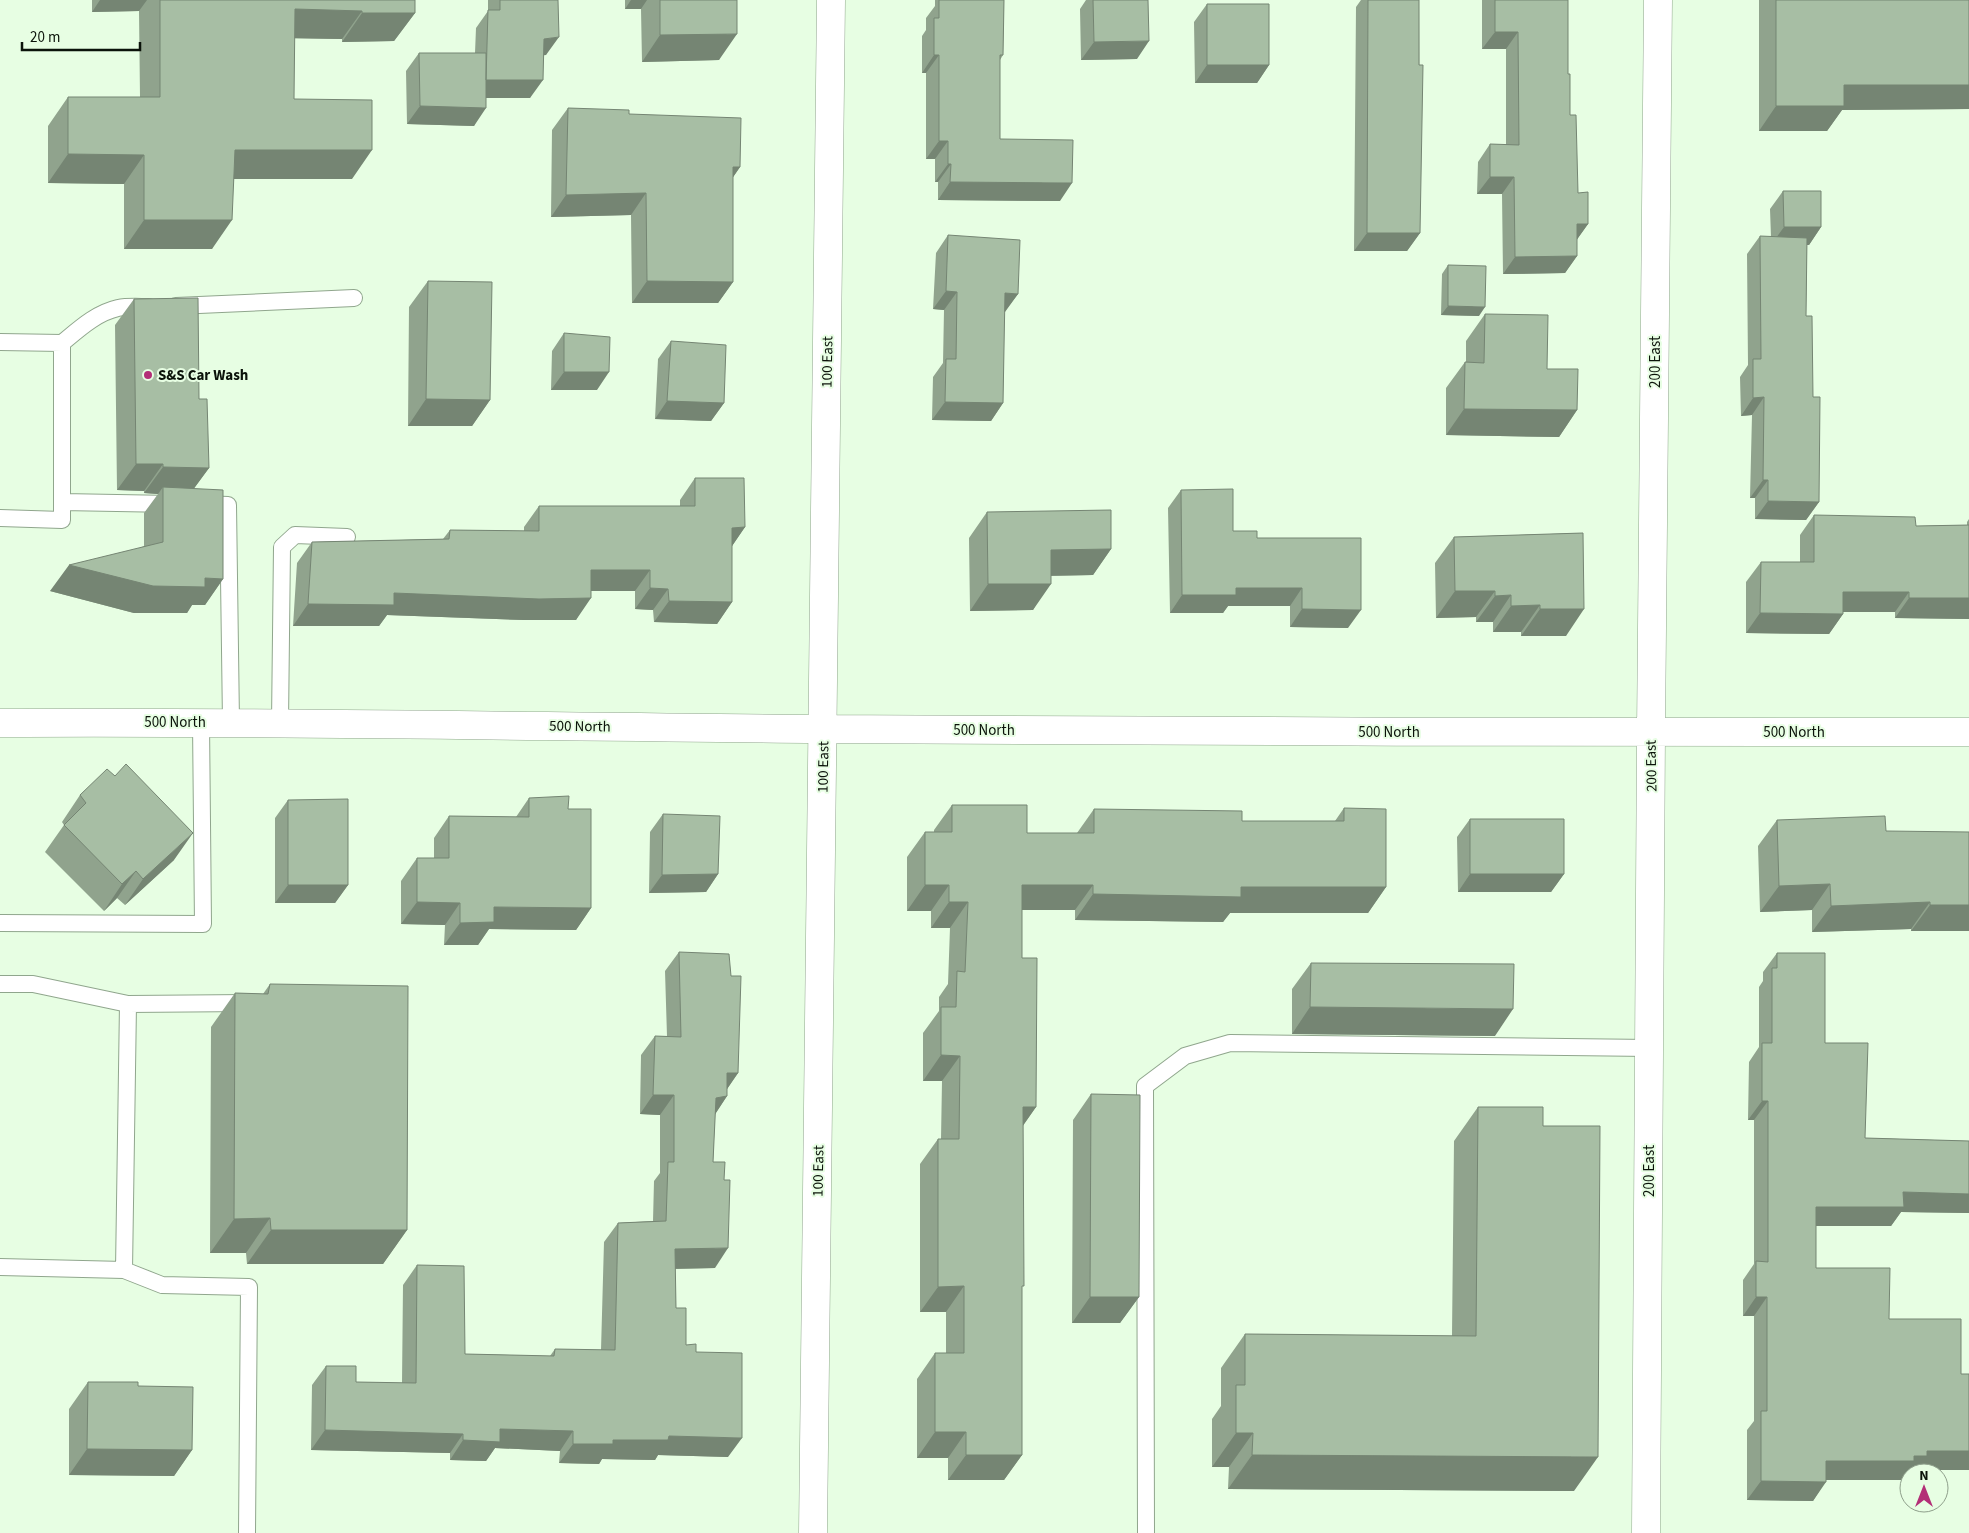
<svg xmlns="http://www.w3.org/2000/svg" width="1969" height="1533" viewBox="0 0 1969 1533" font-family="'Source Sans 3',sans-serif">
	<rect width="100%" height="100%" fill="#e7fee3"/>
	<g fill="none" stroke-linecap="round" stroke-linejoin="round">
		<defs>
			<path id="lane" d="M176,306L354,298
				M0,342L62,343C79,329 96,313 118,308C128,306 139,307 149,307
				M62,502L172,504
				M202,504L228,505L231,722
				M0,518L62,520V343
				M280,722L282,547L295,535L347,537
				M0,923L203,924L201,722
				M0,984H33L128,1004L124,1270L162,1285L249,1287L247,1533
				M128,1004L249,1003
				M0,1267L124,1270
				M1146,1533L1145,1086L1185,1056L1230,1043L1650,1048"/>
			<path id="street" d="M0,723C274,721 547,727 821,729C1204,732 1586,732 1969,732
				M813,1533L831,0
				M1646,1533L1651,733L1658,0"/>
		</defs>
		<use href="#lane" stroke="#90a68d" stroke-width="18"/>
		<use href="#street" stroke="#90a68d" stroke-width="29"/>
		<use href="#lane" stroke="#fff" stroke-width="16"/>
		<use href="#street" stroke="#fff" stroke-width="28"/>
	</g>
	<path fill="#90a38d" d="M92,0H415V13L394,41L342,42V39L294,38V99L352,179H234L212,249H124V184L48,183V126L68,97H140L139,11L92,12Z
		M488,0H558L546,55H544L530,98H486L474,126L407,124L406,71L419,53H475L476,28L488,11Z
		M625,0H737L719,60L642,62L641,9H625Z
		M935,0H1004L1003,55L1000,60V139L1060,201L938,200V182H935V159H926V73H922V36L926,30V18L935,6Z
		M1086,0H1093L1137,59L1081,60L1080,9Z
		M1361,0H1419L1420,233L1407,251H1354L1356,7Z
		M1482,0H1568V74L1570,115L1578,193L1588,224L1577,239V256L1565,273L1503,274L1502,194H1477L1478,162L1490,144L1506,145V49H1482Z
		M1759,0H1969V109L1842,110L1827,131H1759Z
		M1207,4L1269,65L1257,83H1195L1194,22Z
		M568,108L629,114L740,167L733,177V282L718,303H632L631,215L551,217L552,130Z
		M1783,191L1821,227L1809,245H1807L1806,316L1813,397L1819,502L1806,520L1755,519V498H1750L1752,415L1741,416L1740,377L1748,365L1747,254L1760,236L1771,237L1770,209Z
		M948,235L1018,294L1004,312L1003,403L991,421L932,420L933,377L943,363L944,310L933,309L936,253Z
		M1448,265L1479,316L1441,315L1442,274Z
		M428,281L490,400L472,426H408L409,307Z
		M134,299L199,399L209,468L194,488L223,579L205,605H192L187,613H134L50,591L144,546V513L158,494L144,493V491L117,490L115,325Z
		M1485,314L1547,369L1577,410L1559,437L1446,435V388L1465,362H1466V341Z
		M564,333L597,390H551L552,351Z
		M671,341L724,403L711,421L655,419L658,359Z
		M695,478L745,527L732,546V602L717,624L654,622L653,610L635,609V591H591L576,620H524L387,615L379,626H293L297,563L312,542L443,539L450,530L524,531V527L539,506H680V500Z
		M1181,490L1233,531L1257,538L1348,628L1290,627V606H1228L1223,613H1170L1168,508Z
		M987,512L1111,549L1093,575L1051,576L1033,610L970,611L969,538Z
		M1814,515L1916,526L1967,525V522L1969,519V619L1895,618V612H1843V614L1829,634L1746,633V582L1761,562H1800V535Z
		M1583,533L1566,636H1521V632H1493V622H1476V617L1436,618L1435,563L1454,537Z
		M80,795L174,860L125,905L117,898L104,911L45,852L64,825L62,822Z
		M529,798L568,809L591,908L576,930L489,929L478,945H444L445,925L401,924V881L417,858H434V838L449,816L516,817Z
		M288,800L348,885L335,903H275V818Z
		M952,805L1027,833H1077L1094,809L1242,821H1335L1344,808L1386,887L1368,913H1230L1223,922L1075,920V910H1022V958L1036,1107L1023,1125L1022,1289V1455L1004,1480H948V1458H917V1379L935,1353H946V1312H920V1164L938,1139H941L942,1081H923V1033L939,1011V997L948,984L950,928H931V911H907V857L925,832H934V830Z
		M663,814L718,874L706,892L649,893L650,832Z
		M1470,819L1564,874L1551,892H1458L1457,837Z
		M1777,820L1886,831L1969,931H1911V929L1812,932V910L1760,912L1758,846Z
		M679,952L738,1073L727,1089V1096L715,1114L713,1162L715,1268L675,1269L676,1308L686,1345L696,1352L728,1457L658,1455L655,1460L602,1459L599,1464L559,1463L560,1451L495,1448L486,1461L450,1460V1453L311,1450L312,1385L326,1366L356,1382L402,1383L403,1285L417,1265L465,1354L550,1356L555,1349L601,1350L604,1242L618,1223L653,1221L654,1181L660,1173V1115L640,1114L641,1055L655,1036H667L665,971Z
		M1777,953L1825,1043L1865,1138L1969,1141V1213L1901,1212L1891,1226H1816V1268L1889,1319L1961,1374L1969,1470H1917L1909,1475H1905L1901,1480H1826L1813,1501L1747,1500V1430L1754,1421V1316H1743V1280L1754,1264V1120H1748L1749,1062L1759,1047V987L1763,981V972Z
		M1311,963L1495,1036L1292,1034V989Z
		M270,984L407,1230L383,1264H247L246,1253H210L211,1027L235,993L263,994Z
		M1091,1094L1139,1297L1120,1323H1072L1073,1120Z
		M1478,1107L1543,1126L1574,1491L1228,1489L1229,1467H1212V1419L1221,1406V1368L1245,1334L1452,1336L1454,1141Z
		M88,1382L138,1386L192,1450L174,1476L69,1475V1409Z"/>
	<path fill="#758573" d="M100,0H147L139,11L92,12Z
		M631,0H647L641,9H625Z
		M295,9L362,11L342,39L274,38Z
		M362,13H415L394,41L342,42Z
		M1495,32H1518L1506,49H1482Z
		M737,34L719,60L642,62L660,35Z
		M559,37L546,55L531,57L544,39Z
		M1149,41L1137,59L1081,60L1094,42Z
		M934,55H939L926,73H922Z
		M1207,65H1269L1257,83H1195Z
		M486,80H543L530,98H474Z
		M1844,85H1969V109L1842,110L1827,131H1759L1776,106Z
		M420,106L486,108L474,126L407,124Z
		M939,141H948L935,159H926Z
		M235,150H372L352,179H215Z
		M68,154L144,155L124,184L48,183Z
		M948,164H951L938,182H935Z
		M733,167H740L725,189Z
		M1490,177H1514L1502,194H1477Z
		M950,182L1072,183L1060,201L938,200Z
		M646,193L631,215L551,217L566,195Z
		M144,220H232L212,249H124Z
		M1577,224H1588L1576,241Z
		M1784,227H1821L1809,245H1771Z
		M1367,233H1420L1407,251H1354Z
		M1577,256L1565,273L1503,274L1515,257Z
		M647,281L733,282L718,303H632Z
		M946,291L957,292L944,310L933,309Z
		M1005,293L1018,294L1005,312L992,311Z
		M1448,306L1485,307L1479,316L1441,315Z
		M564,372H609L597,390H551Z
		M1764,397L1752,415L1741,416L1753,398Z
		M426,399L490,400L472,426H408Z
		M667,401L724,403L711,421L655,419Z
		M945,402L1003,403L991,421L932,420Z
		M1464,409L1577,410L1559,437L1446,435Z
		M136,464H163L144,491L117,490Z
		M163,467L209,468L190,494L163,487L158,494L144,493Z
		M1763,480H1768L1755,498H1750Z
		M1768,501L1819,502L1806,520L1755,519Z
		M745,527L730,549L732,528Z
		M1111,549L1093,575L1032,576L1051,550Z
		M69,565L205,578L223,579L205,605H192L187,613H134L50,591Z
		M591,570H650L635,591H576Z
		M988,584H1051L1033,610L970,611Z
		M650,588L668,589L653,610L635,609Z
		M1236,588H1302L1290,606H1228L1223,613H1170L1182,595Z
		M1455,591H1495L1476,617L1436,618Z
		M1843,592H1909L1895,612H1829Z
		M394,593L591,598L576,620H524L387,615L379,626H293L308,604Z
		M1511,595L1493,622H1476L1495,596Z
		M1909,598H1969V619L1895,618Z
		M669,601L732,602L717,624L654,622Z
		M1540,605L1521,632H1493L1511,606Z
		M1302,609L1361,610L1348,628L1290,627Z
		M1540,609H1584L1566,636H1521Z
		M1760,613L1843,614L1829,634L1746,633Z
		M193,833L174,860L125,905L143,879Z
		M136,871L117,898L104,911L122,884Z
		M718,874L706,892L649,893L662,875Z
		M1470,874H1564L1551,892H1458Z
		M1830,884L1812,910L1760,912L1779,886Z
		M288,885H348L335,903H275Z
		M925,885H949L931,911H907Z
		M1022,885H1093L1075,910H1004Z
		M1241,887H1386L1368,913H1230L1223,922L1075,920L1093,894Z
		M417,902L460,903L445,925L401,924Z
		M949,902H968L950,928H931Z
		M1930,902L1911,929L1812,932L1831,906Z
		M1930,905H1969V931H1911Z
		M494,907L591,908L576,930L489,929L478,945H444L460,923Z
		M1310,1007L1513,1009L1495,1036L1292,1034Z
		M941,1055L960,1056L942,1081H923Z
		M727,1073H738L725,1092Z
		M653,1095H674L660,1115L640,1114Z
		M727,1096L714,1116L716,1098Z
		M1762,1101H1768L1754,1120H1748Z
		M1023,1107H1036L1018,1133Z
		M1903,1192L1969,1194V1213L1901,1212L1891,1226H1803L1816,1207Z
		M270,1218L246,1253H210L234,1219Z
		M271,1230H407L383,1264H247Z
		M728,1248L715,1268L661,1269L675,1249Z
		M964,1286L946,1312H920L938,1287Z
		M1090,1297H1139L1120,1323H1072Z
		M1756,1297H1767L1754,1316H1743Z
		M500,1429L573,1431L560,1451L495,1448L486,1461L450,1460L463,1440Z
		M325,1430L463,1434L450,1453L311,1450Z
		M935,1432H966L948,1458H917Z
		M1236,1433H1253L1229,1467H1212Z
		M669,1436L742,1438L728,1457L658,1455L655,1460L602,1459L599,1464L559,1463L573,1444L613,1440Z
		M87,1449L192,1450L174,1476L69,1475Z
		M1927,1451H1969V1470H1917L1915,1473H1909V1475H1905L1901,1480H1813L1826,1461L1914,1456Z
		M966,1455H1022L1004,1480H948Z
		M1252,1455L1598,1457L1574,1491L1228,1489Z
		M1761,1481L1826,1482L1813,1501L1747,1500Z"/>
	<path fill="#a7bea4" stroke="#758573" d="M160,0H415V13H362V11L295,9L294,99L372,100V150H235L232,220H144V155L68,154V97H160Z
		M500,0H558L559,37L544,39L543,80H486L488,10H500Z
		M660,0H737V34L660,35Z
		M939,0H1004L1003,55H1000V139L1073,140L1072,183L950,182L951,164H948V141H939V55H934V18H939Z
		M1093,0H1148L1149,41L1094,42Z
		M1368,0H1419V65H1423L1420,233H1367Z
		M1495,0H1568V74H1570V115H1576L1578,193L1588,192V224H1577V256L1515,257L1514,177H1490V144L1519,145L1518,32H1495Z
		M1776,0H1969V85H1844V106H1776Z
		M1207,4H1269V65H1207Z
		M419,53H486V108L420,106Z
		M568,108L629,110V114L741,118L740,167H733V282L647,281L646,193L566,195Z
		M1783,191H1821V227H1784Z
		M948,235L1020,240L1018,294L1005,293L1003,403L945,402L946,359H956L957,292L946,291Z
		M1760,236L1807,238L1806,316H1812L1813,397H1820L1819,502L1768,501V480H1763L1764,397L1753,398V359H1761Z
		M1448,265L1486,266L1485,307L1448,306Z
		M428,281L492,282L490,400L426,399Z
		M198,298L199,399H207L209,468L163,467V464H136L134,299Z
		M1485,314L1548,315L1547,369H1578L1577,410L1464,409L1465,362L1484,363Z
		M564,333L610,337L609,372H564Z
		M671,341L726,345L724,403L667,401Z
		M695,478H744L745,527L732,528V602L669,601L668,589L650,588V570H591V598L539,599L394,593V605L308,604L312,542L449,539L450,530L539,531V506H695Z
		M163,487L223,490V579L205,578V587L153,586L69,565L163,542Z
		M1233,489V531H1257V538H1361V610L1302,609V588H1236V595H1182L1181,490Z
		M1111,510V549L1051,550V584H988L987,512Z
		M1814,515L1915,517L1916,526L1969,525V598H1909V592H1843V614L1760,613L1761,562H1814Z
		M1583,533L1584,609H1540V605L1511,606V595L1495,596V591H1455L1454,537Z
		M126,764L193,833L143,879L136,871L122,884L64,825L86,803L80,795L107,769L115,776Z
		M569,796L568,809H591V908L494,907V922L460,923V903L417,902V858H449V816L529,817V798Z
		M348,799V885H288V800Z
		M952,805H1027V833H1094V809L1242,811V821H1344V808L1386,809V887H1241V897L1093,894V885H1022V958H1037L1036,1107H1023L1024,1286H1022V1455H966V1432H935V1353H964V1286L938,1287V1139H959L960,1056L941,1055V1007H956L957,971L965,972L968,902H949V885H925V832H952Z
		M663,814L720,816L718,874L662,875Z
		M1885,816L1886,831L1969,832V905H1930V902L1831,906L1830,884L1779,886L1777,820Z
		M1470,819H1564V874H1470Z
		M679,952L729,954L731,976H741L738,1073H727V1096L716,1098L713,1162H725L724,1180H730L728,1248L675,1249L676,1308H686V1345L696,1344V1352L742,1353V1438L669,1436L668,1440H613V1444H573V1431L500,1429V1442L463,1440V1434L325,1430L326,1366H356V1382L416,1383L417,1265L464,1266L465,1354L554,1356L555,1349L615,1350L618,1223L666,1221L668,1162H674V1095H653L655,1036L681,1037Z
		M1777,953H1825V1043H1868L1865,1138L1969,1141V1194L1903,1192L1904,1207H1816V1268H1890L1889,1319H1961V1374H1969V1451H1927V1456H1914V1461H1826V1482L1761,1481V1411H1767V1297H1756V1261L1768,1262V1101H1762V1043H1772V968H1777Z
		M1311,963L1514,964L1513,1009L1310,1007Z
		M270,984L408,986L407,1230H271L270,1218L234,1219L235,993L268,994Z
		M1091,1094L1140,1095L1139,1297H1090Z
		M1478,1107H1543V1126H1600L1598,1457L1252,1455L1253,1433H1236V1385H1245V1334L1476,1336Z
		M88,1382H138V1386L193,1387L192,1450L87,1449Z"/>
	<circle fill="#b32f77" stroke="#e7fee3" stroke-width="2" cx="148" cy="375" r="5"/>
	<g text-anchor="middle" stroke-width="4" stroke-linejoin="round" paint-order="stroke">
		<g font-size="15" fill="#0b130a" stroke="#e7fee3">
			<text transform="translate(827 362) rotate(-89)" y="5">100 East</text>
			<text transform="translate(1655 362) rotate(-90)" y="5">200 East</text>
			<text x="175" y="727">500 North</text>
			<text transform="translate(580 726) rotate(1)" y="5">500 North</text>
			<text x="984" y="735">500 North</text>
			<text x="1389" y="737">500 North</text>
			<text x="1794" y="737">500 North</text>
			<text transform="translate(1651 766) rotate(-91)" y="5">200 East</text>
			<text transform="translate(823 767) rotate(-89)" y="5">100 East</text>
			<text transform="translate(818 1171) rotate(-89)" y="5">100 East</text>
			<text transform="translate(1649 1171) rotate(-90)" y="5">200 East</text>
		</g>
		<g font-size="15" font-weight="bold" fill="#0b130a" stroke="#e7fee3" text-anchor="start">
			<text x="158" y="380">S&amp;S Car Wash</text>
		</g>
	</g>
	<g transform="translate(1924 1488)"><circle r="24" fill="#e7fee3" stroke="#8fa08c"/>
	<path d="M0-4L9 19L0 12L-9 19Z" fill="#b32f77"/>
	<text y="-8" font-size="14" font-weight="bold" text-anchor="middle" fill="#0b130a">N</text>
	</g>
	<path d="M22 42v8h118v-8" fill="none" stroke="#0b130a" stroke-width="2.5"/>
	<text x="30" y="42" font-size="15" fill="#0b130a" stroke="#e7fee3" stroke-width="4" paint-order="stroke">20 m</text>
</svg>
